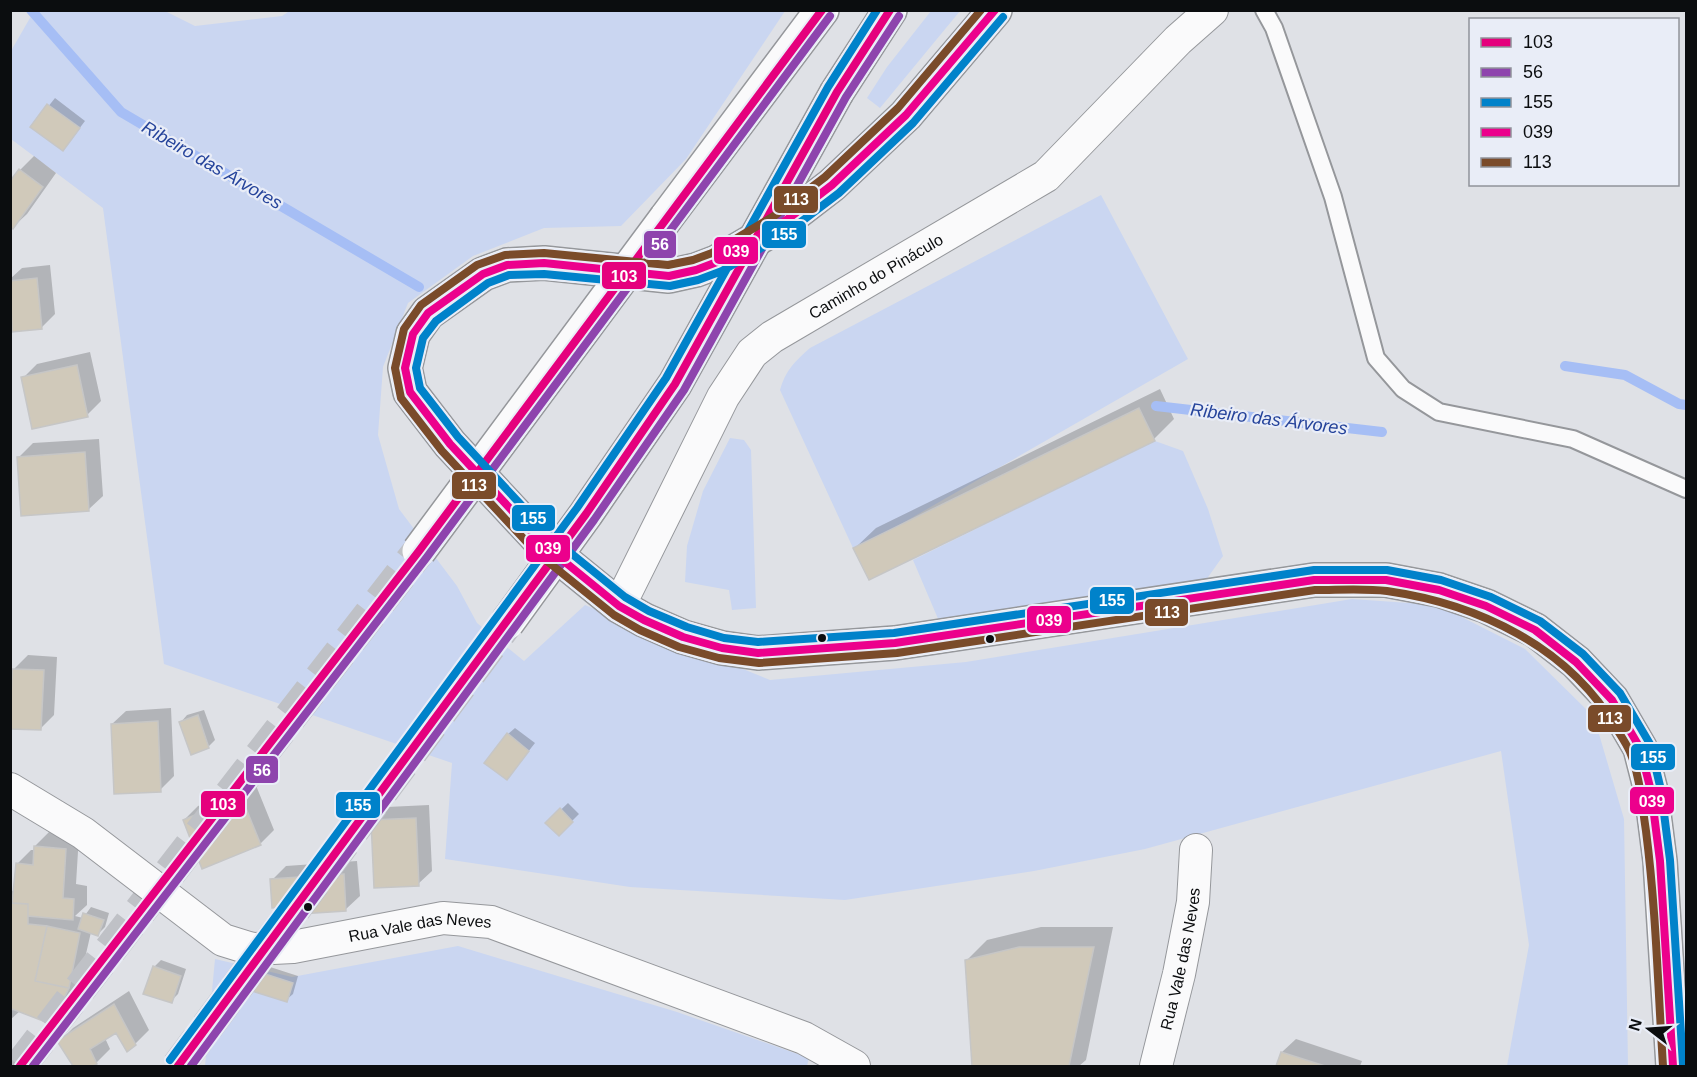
<svg xmlns="http://www.w3.org/2000/svg" width="1697" height="1077" viewBox="0 0 1697 1077" font-family="Helvetica,sans-serif">
	<rect width="100%" height="100%" fill="#dfe1e6"/>
	<path fill="#cad6f1" d="M291,10L785,11L686,159L621,226L544,228L473,256L408,303L383,367L378,435L399,509L457,586L477,623L524,661L585,605L770,680L966,662L1352,599L1438,605L1525,649L1594,717L1624,819L1628,1066H1507L1529,945L1501,751L1145,849L1034,871L845,900L630,887L445,859L452,763L164,664L103,208L11,139V51L34,11H165L195,26L282,16Z
		M931,11H960L880,108L867,98L887,67Z
		M1101,195L1188,359L894,528L853,548L780,390C785,371 795,361 810,348Z
		M730,438L744,440L751,450L756,608L732,610L729,590L685,582L687,546L703,491Z
		M1155,441L1183,451L1208,509L1223,556L1206,580L939,621L913,560Z
		M458,946L677,1012L809,1058L807,1066H205L215,959L292,977Z"/>
	<path fill="#0003" d="M55,98L85,121L63,150L32,127Z
		M34,156L56,173L27,214L13,227L20,170Z
		M50,265L55,314L41,328L13,331L10,279L22,268Z
		M90,352L101,401L87,415L23,378L37,364Z
		M1160,389L1174,419L1154,439L855,548L876,528Z
		M99,439L103,496L89,509L19,457L33,443Z
		M28,655L57,657L54,715L40,729L14,669Z
		M171,708L174,776L160,790L112,724L126,711Z
		M204,710L215,740L208,747L181,722L187,715Z
		M515,728L535,743L513,771L508,734Z
		M255,783L274,830L260,844L184,820L198,806Z
		M568,803L579,814L559,834L547,823Z
		M429,805L432,871L418,884L373,820L387,807Z
		M49,832L79,835L76,884L87,886V905L75,916L83,918L91,907L109,913L105,927L98,934L91,932L83,967L88,968L72,1001L51,1022L20,1011L10,1020V893L15,889L17,864L31,850H35V846Z
		M357,861L360,896L346,909L301,904L272,880L286,866Z
		M1041,927H1113L1086,1060L1079,1066H973L966,961L987,940Z
		M161,960L186,969L178,994L171,1001L154,967Z
		M267,966L298,976L293,994L286,1000L260,973Z
		M129,991L149,1030L135,1044L117,1031L105,1038L110,1049L96,1063L90,1066H75L59,1042L73,1028Z
		M1296,1039L1362,1061L1360,1066H1277L1282,1052Z
		M10,1045L20,1064L17,1066H10Z"/>
	<g fill="none" stroke-linecap="round" stroke-linejoin="round">
		<path stroke="#a6bef5" stroke-width="10" d="M31,10L121,112L419,287
			M1565,366L1625,375L1679,404L1686,405
			M1156,406L1382,432"/>
	</g>
	<path fill="#d0c9ba" stroke="#c6c6c6" stroke-width="1.5" d="M47,104L80,128L63,151L30,127Z
		M19,169L43,187L13,229L10,227V181Z
		M37,278L42,329L12,332L10,281Z
		M77,365L88,417L32,429L21,377Z
		M1139,408L1155,441L869,580L853,548Z
		M85,452L89,511L21,516L17,457Z
		M12,669L44,670L41,730L10,729Z
		M198,715L209,748L191,755L179,722Z
		M158,721L161,792L114,794L111,724Z
		M507,733L529,751L507,780L484,763Z
		M241,796L261,845L202,869L183,820Z
		M560,808L573,822L559,836L545,823Z
		M416,818L419,886L374,888L371,820Z
		M34,846L66,849L63,898L74,899L73,920L28,916V904L12,903L16,863L33,865Z
		M344,874L346,911L300,914L299,906L272,908L270,879Z
		M10,903L28,904V924L47,926L35,981L69,988L51,1024L12,1009L10,1014Z
		M83,913L104,920L98,936L78,929Z
		M47,926L80,933L69,988L35,981Z
		M1019,947H1094L1069,1066H972L965,960Z
		M153,966L181,976L172,1003L143,994Z
		M259,972L293,983L287,1002L252,991Z
		M114,1004L136,1045L127,1052L116,1033L90,1049L97,1064L93,1066H73L57,1041Z
		M1281,1052L1325,1066H1276Z"/>
	<g fill="none" stroke-linecap="round" stroke-linejoin="round">
		<path stroke="#bfc1c6" stroke-width="33" stroke-dasharray="33 16" stroke-linecap="butt" d="M20,1066L419,551
			M178,1066L507,623"/>
		<defs>
			<path id="lane" d="M1264,10L1274,28L1333,197L1376,358L1403,389L1439,412L1573,439L1686,489"/>
			<g id="street">
				<path id="s1" d="M619,606L723,397L752,353L772,337L1046,176L1178,40L1212,10"/>
				<path id="s2" d="M10,789L83,833L223,940L252,949L293,947L443,918L491,922L804,1038L854,1066"/>
				<path id="s3" d="M1156,1066L1179,974L1193,902L1196,850"/>
			</g>
			<path id="secondary" d="M995,10L906,115L832,185L780,225L717,262L696,270L669,276L544,263L507,265L483,274L428,313L413,334L405,368L410,392L450,444L544,545L619,606L644,620L683,637L722,648L758,653L895,643L1314,580H1386L1439,590L1486,606L1535,630L1576,662L1612,700L1640,748L1651,791L1660,861L1673,1066"/>
			<path id="highway" d="M837,92L890,10
				M666,218L822,10"/>
		</defs>
		<use href="#lane" stroke="#95979b" stroke-width="20"/>
		<use href="#street" stroke="#95979b" stroke-width="34"/>
		<use href="#secondary" stroke="#95979b" stroke-width="36"/>
		<use href="#highway" stroke="#95979b" stroke-width="36"/>
		<use href="#lane" stroke="#fafafb" stroke-width="16"/>
		<use href="#street" stroke="#fafafb" stroke-width="32"/>
		<use href="#secondary" stroke="#fafafb" stroke-width="33"/>
		<use href="#highway" stroke="#fafafb" stroke-width="33"/>
		<defs>
			<path id="highway-bridge" d="M419,551L666,218
				M507,623L586,514L675,384L837,92"/>
		</defs>
		<use href="#highway-bridge" stroke="#95979b" stroke-width="36" stroke-linecap="butt"/>
		<use href="#highway-bridge" stroke="#fafafb" stroke-width="33"/>
		<defs>
			<path id="bus-1" d="M20,1066L419,551L822,10
				M178,1066L586,514L675,384L837,92L890,10"/>
			<path id="bus-2" d="M33,1066L427,557L830,16
				M191,1066L594,520L684,390L846,97L899,16"/>
			<path id="bus-3" d="M1003,17L913,123L839,193L785,234L722,271L698,280L670,286L544,274L509,275L488,283L436,321L423,338L416,368L420,388L458,437L551,537L625,597L649,611L687,627L724,638L758,642L894,633L1314,570H1387L1441,580L1491,597L1540,621L1583,654L1620,693L1650,744L1661,790L1670,860L1683,1065
				M170,1060L577,508L666,378L828,87L877,10"/>
			<path id="bus-4" d="M995,10L906,115L832,185L780,225L717,262L696,270L669,276L544,263L507,265L483,274L428,313L413,334L405,368L410,392L450,444L544,545L619,606L644,620L683,637L722,648L758,653L895,643L1314,580H1386L1439,590L1486,606L1535,630L1576,662L1612,700L1640,748L1651,791L1660,861L1673,1066"/>
			<path id="bus-5" d="M981,10L898,108L825,177L774,216L712,253L693,260L668,265L544,253L505,255L477,265L421,305L404,329L395,368L401,398L442,451L537,553L614,615L640,630L679,647L719,658L759,663L897,653L1315,590C1338,590 1364,588 1387,591C1478,604 1569,647 1616,728C1621,736 1626,743 1630,752C1640,776 1642,805 1646,831C1656,909 1658,988 1663,1066"/>
		</defs>
		<use href="#bus-1" stroke="#e9edf7" stroke-width="12"/>
		<use href="#bus-2" stroke="#e9edf7" stroke-width="12"/>
		<use href="#bus-3" stroke="#e9edf7" stroke-width="12"/>
		<use href="#bus-4" stroke="#e9edf7" stroke-width="12"/>
		<use href="#bus-5" stroke="#e9edf7" stroke-width="12"/>
		<use href="#bus-1" stroke="#e5007d" stroke-width="8"/>
		<use href="#bus-2" stroke="#8e44ad" stroke-width="8"/>
		<use href="#bus-3" stroke="#0082ca" stroke-width="8"/>
		<use href="#bus-4" stroke="#ec008c" stroke-width="8"/>
		<use href="#bus-5" stroke="#7a4b2a" stroke-width="8"/>
	</g>
	<g fill="#0b0d0f" stroke="#e9edf7" stroke-width="2">
		<circle cx="822" cy="638" r="5"/>
		<circle cx="990" cy="639" r="5"/>
		<circle cx="308" cy="907" r="5"/>
	</g>
	<g text-anchor="middle" stroke-width="4.5" stroke-linejoin="round" paint-order="stroke">
		<g font-size="16" fill="#0b0d0f" stroke="#e9edf7">
			<text dy="6" stroke="none"><textPath href="#s1" startOffset="432">Caminho do Pináculo</textPath></text>
			<text dy="6" stroke="none"><textPath href="#s2" startOffset="462">Rua Vale das Neves</textPath></text>
			<text dy="6" stroke="none"><textPath href="#s3" startOffset="110">Rua Vale das Neves</textPath></text>
		</g>
		<g font-size="18" font-style="italic" fill="#26449b" stroke="#e9edf7">
			<text transform="translate(212 165) rotate(30)" y="6">Ribeiro das Árvores</text>
			<text transform="translate(1269 419) rotate(7)" y="6">Ribeiro das Árvores</text>
		</g>
	</g>
	<g stroke="#e9edf7" stroke-width="2">
		<rect x="773" y="185" width="46" height="29" rx="6" fill="#7a4b2a"/>
		<rect x="761" y="220" width="46" height="29" rx="6" fill="#0082ca"/>
		<rect x="643" y="230" width="34" height="29" rx="6" fill="#8e44ad"/>
		<rect x="713" y="236" width="46" height="29" rx="6" fill="#ec008c"/>
		<rect x="601" y="261" width="46" height="29" rx="6" fill="#e5007d"/>
		<rect x="451" y="471" width="46" height="29" rx="6" fill="#7a4b2a"/>
		<rect x="511" y="504" width="45" height="28" rx="6" fill="#0082ca"/>
		<rect x="525" y="534" width="46" height="29" rx="6" fill="#ec008c"/>
		<rect x="1089" y="586" width="46" height="29" rx="6" fill="#0082ca"/>
		<rect x="1144" y="598" width="45" height="29" rx="6" fill="#7a4b2a"/>
		<rect x="1026" y="605" width="46" height="29" rx="6" fill="#ec008c"/>
		<rect x="1587" y="704" width="45" height="29" rx="6" fill="#7a4b2a"/>
		<rect x="1630" y="743" width="46" height="28" rx="6" fill="#0082ca"/>
		<rect x="245" y="755" width="34" height="29" rx="6" fill="#8e44ad"/>
		<rect x="1629" y="786" width="46" height="29" rx="6" fill="#ec008c"/>
		<rect x="200" y="790" width="46" height="28" rx="6" fill="#e5007d"/>
		<rect x="335" y="791" width="46" height="28" rx="6" fill="#0082ca"/>
	</g>
	<g font-size="16" text-anchor="middle" font-weight="bold" fill="#fff">
		<text x="796" y="205">113</text>
		<text x="784" y="240">155</text>
		<text x="660" y="250">56</text>
		<text x="736" y="257">039</text>
		<text x="624" y="282">103</text>
		<text x="474" y="491">113</text>
		<text x="533" y="524">155</text>
		<text x="548" y="554">039</text>
		<text x="1112" y="606">155</text>
		<text x="1167" y="618">113</text>
		<text x="1049" y="626">039</text>
		<text x="1610" y="724">113</text>
		<text x="1653" y="763">155</text>
		<text x="262" y="776">56</text>
		<text x="1652" y="807">039</text>
		<text x="223" y="810">103</text>
		<text x="358" y="811">155</text>
	</g>
	<rect width="1697" height="1077" fill="none" stroke="#0b0d0f" stroke-width="24"/>
	<rect x="1469" y="18" width="210" height="168" fill="#e9edf7" stroke="#90939a" stroke-width="1.5"/>
	<rect x="1481" y="38" width="30" height="9" fill="#e5007d" stroke="#90939a" stroke-width="1.5"/>
	<text x="1523" y="48" font-size="18" fill="#0b0d0f">103</text>
	<rect x="1481" y="68" width="30" height="9" fill="#8e44ad" stroke="#90939a" stroke-width="1.5"/>
	<text x="1523" y="78" font-size="18" fill="#0b0d0f">56</text>
	<rect x="1481" y="98" width="30" height="9" fill="#0082ca" stroke="#90939a" stroke-width="1.5"/>
	<text x="1523" y="108" font-size="18" fill="#0b0d0f">155</text>
	<rect x="1481" y="128" width="30" height="9" fill="#ec008c" stroke="#90939a" stroke-width="1.5"/>
	<text x="1523" y="138" font-size="18" fill="#0b0d0f">039</text>
	<rect x="1481" y="158" width="30" height="9" fill="#7a4b2a" stroke="#90939a" stroke-width="1.5"/>
	<text x="1523" y="168" font-size="18" fill="#0b0d0f">113</text>
	<g transform="translate(1649 1029) rotate(287)" stroke="#e9edf7" stroke-width="4.5" paint-order="stroke">
	<path d="M0-4.5L10 22L0 15L-10 22Z" fill="#0b0d0f"/>
	<text y="-9" font-size="16" font-weight="bold" text-anchor="middle" fill="#0b0d0f">N</text>
	</g>
</svg>
